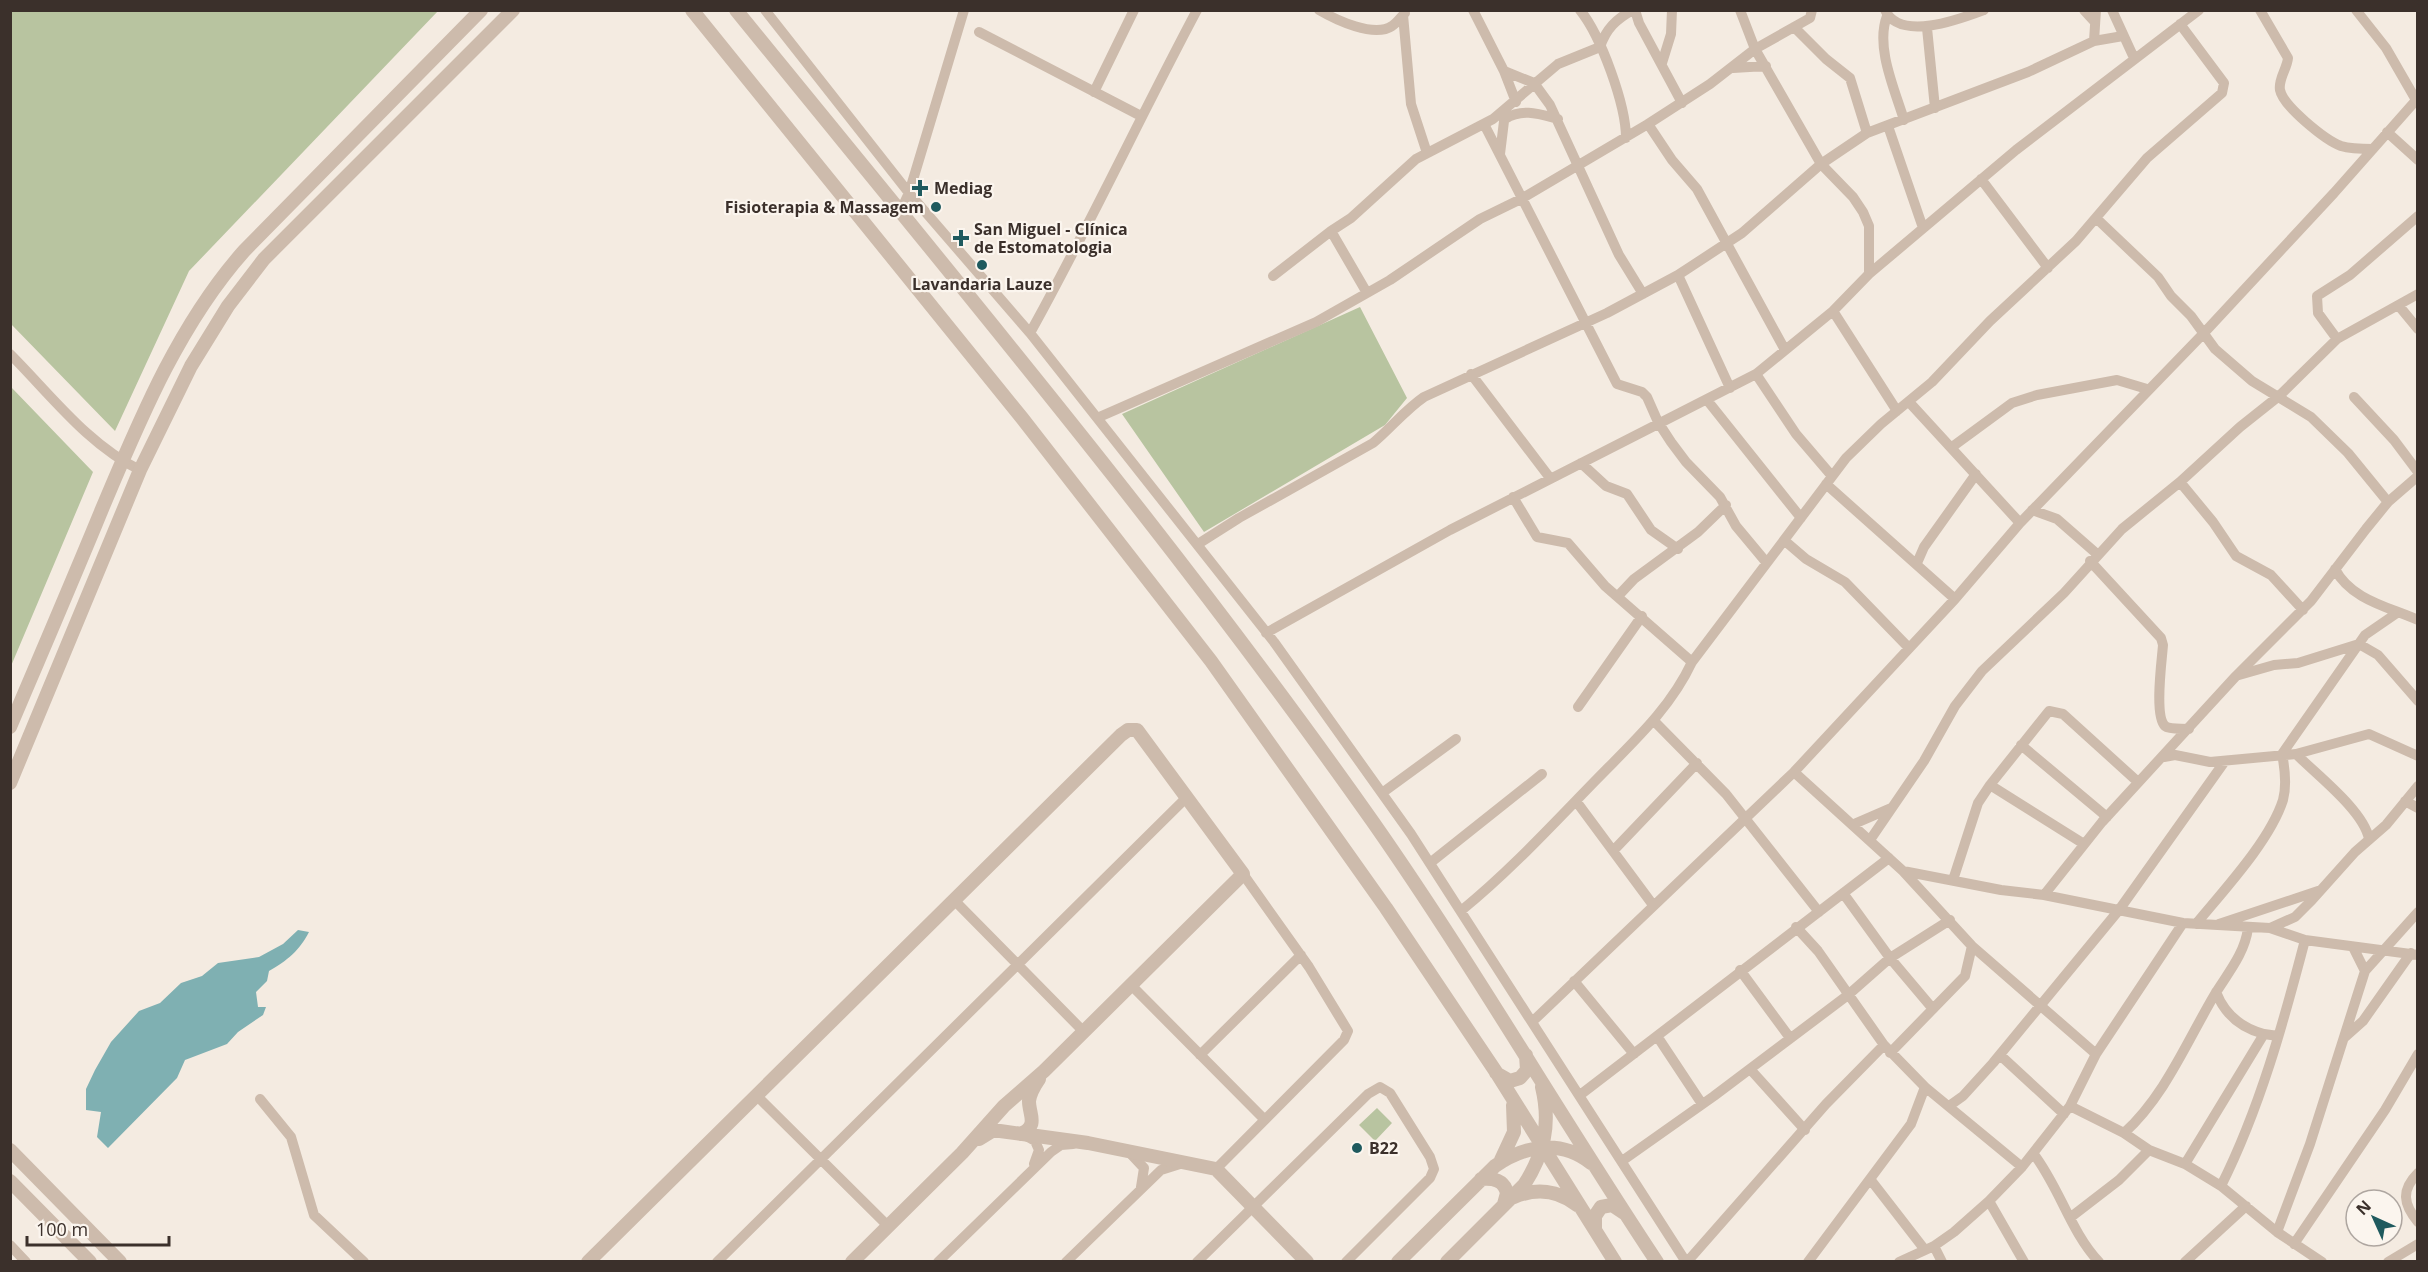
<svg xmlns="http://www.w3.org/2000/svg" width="2428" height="1272" viewBox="0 0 2428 1272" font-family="'Open Sans',sans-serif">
	<rect width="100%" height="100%" fill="#f4ebe1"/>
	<path fill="#b8c4a0" d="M11,10L438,11L189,271L115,431L11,324Z
		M1360,307L1407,398L1385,425L1204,532L1122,414Z
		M11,387L93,472L11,666Z
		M1377,1108L1392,1123L1375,1141L1359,1125Z"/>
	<path fill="#7fb0b2" d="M298,930L309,932C299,951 288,960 269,971L267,981L256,992L258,1007H266L263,1015L238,1032L227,1044L185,1060L177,1078L108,1148L97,1137L101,1112L86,1110V1089L95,1070L111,1042L139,1011L160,1003L181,983L202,976L218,963L259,957L283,944Z"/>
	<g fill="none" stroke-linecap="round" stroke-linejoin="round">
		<path stroke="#cdbbac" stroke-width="10" d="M765,10L909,193L1030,333L1274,642L1411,834L1686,1262
			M1319,10C1336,20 1374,38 1392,26C1397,23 1401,17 1405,13
			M1473,10L1504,71L1516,102
			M1580,10C1601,36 1626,105 1626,138
			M1635,10L1639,23L1682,103
			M1740,10L1755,49L1821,164L1853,197L1863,212L1869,226V274
			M1885,10C1900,42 1960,19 1984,10
			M2084,10L2095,22
			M2112,10L2134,58
			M2260,10L2288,58C2287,69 2278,79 2280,90C2283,106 2325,140 2341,146C2351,149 2362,149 2373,149
			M2356,10L2386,48L2416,100
			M1403,15L1411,104L1427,153
			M1887,16C1875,47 1895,90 1904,120
			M1795,28L1826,59L1850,78L1867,133
			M1927,28L1935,108
			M979,32L1141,116
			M2094,41L2096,10
			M1600,47C1606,29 1616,19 1633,10
			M1662,63L1671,34L1672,10
			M1733,68L1766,66
			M1504,71L1534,83L1550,105L1619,255L1643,294
			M1094,92L1134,10
			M1505,119C1522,108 1539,114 1558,119
			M1484,124L1617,384L1642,392L1647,397L1658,422L1671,442L1686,462L1720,497L1736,526L1766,562
			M1648,124L1672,160L1697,189L1785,350
			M1888,126L1923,228
			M2387,132L2418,160
			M1500,154L1505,113
			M1981,179L2048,268
			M900,212L909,193L964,10
			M2096,218L2158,277L2171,296L2191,316L2215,349L2252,381L2311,417L2348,453L2388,502
			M1678,275L1730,388
			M1273,276L1331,231
			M1367,293L1331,231L1351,218L1416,159L1493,119L1558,64L1600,47
			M2399,306L2418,329
			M1833,311L1897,411
			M1030,333C1089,227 1140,117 1197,10
			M2337,339L2318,313L2317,296L2350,275L2418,216
			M10,354C50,394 89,446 140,470
			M1471,374L1550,478
			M1756,374L1796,434L1831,475
			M2354,397L2394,440L2418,472
			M1707,400L1801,518
			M1909,402L2020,523
			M1097,418L1316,322L1390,280L1480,219L1521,199L1648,124L1710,84L1755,49L1810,18L1812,10
			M1952,447L2012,403L2037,395L2117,380L2147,389
			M1581,463L1606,486L1627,494L1651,530L1678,549
			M2180,482L2240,427L2279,396L2337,339L2418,294
			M1826,484L1955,599
			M1513,497L1537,537L1568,543L1605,586L1692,662
			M2032,510L2057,519L2097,554
			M1785,541L1806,559L1845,582L1909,648
			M1198,544L1239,518L1373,443C1391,428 1405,410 1424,397L1607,313L1678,275L1742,233L1821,164L1867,133L2028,72L2094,41L2123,36
			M2090,561L2161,638L2163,645C2162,659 2154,716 2165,726C2170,730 2183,728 2189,729
			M1917,563L1924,547L1976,474
			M2335,569C2351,600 2389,607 2418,620
			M1618,596L1634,579L1698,532L1726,505
			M1266,633L1450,530L1756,374L1833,311L1869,274L2016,150L2199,10
			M2239,675L2274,665L2298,663L2359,644L2378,655L2418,701
			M1578,707L1642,616
			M1655,722L1726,794L1819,912
			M2021,745L2107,817
			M2296,754C2317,775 2364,811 2369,839
			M2164,757L2175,755L2210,762L2296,754L2369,734L2418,756
			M1794,772L1903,871L1972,946L2096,1054
			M1990,785L2084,844
			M1382,793L1456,739
			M1576,801L1653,905
			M2405,801L2418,808
			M1854,824L1891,808
			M1870,840L1924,761L1955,706L1982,671L2064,593L2122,529L2180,482L2213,522L2236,556L2271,575L2303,610
			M1613,851L1697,763
			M1430,863L1542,774
			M1903,871L2001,890L2044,895L2102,822L2236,676L2311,601L2366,529L2388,502L2418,476
			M1953,880L1978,803L1990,785L2049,711L2063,714L2138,782
			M1843,893L1890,958L1933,1009
			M2044,895L2183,923L2270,928L2295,917L2312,900L2355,852L2386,825L2418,786
			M954,900L1084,1032
			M1462,910C1511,870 1553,824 1597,779C1633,742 1670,709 1692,662L1846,458L1881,424L1932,382L1990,321L2076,241L2147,158L2222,93L2224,83L2180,24
			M2196,924C2223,891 2270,841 2283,800C2287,785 2285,769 2282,754L2365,635L2397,613
			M2219,924L2321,890
			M2270,928L2305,940L2418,955
			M2353,947L2365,971
			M1740,970L1790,1038
			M1574,981L1634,1054
			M1132,986L1264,1119
			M2216,992C2225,1015 2241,1028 2264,1034
			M1533,1021L1794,772L1955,599L2020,523L2203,334L2334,193L2418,98
			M1657,1036L1702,1104
			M2345,1037L2363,1021L2411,953
			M1884,1045L1925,1087L2022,1167
			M1890,1053L1965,976L1972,946
			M1200,1055L1301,955
			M2000,1055L2064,1114
			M1750,1069L1805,1130
			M756,1095L888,1226
			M1580,1095L1889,858
			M260,1099L291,1137L314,1215L364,1262
			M1949,1106L1963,1096L1993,1063L2119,910L2225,761
			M2070,1106L2124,1133L2149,1150L2185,1164L2221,1186L2277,1232L2322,1262
			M2124,1133C2165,1096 2187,1041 2215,994C2228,973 2245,953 2248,928
			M1026,1136L1035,1141L1039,1150L1034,1164
			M1130,1153L1144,1168L1141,1187
			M2033,1153C2060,1188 2070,1231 2099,1262
			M1622,1161L1714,1096L1848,995L1890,958L1950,920
			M2185,1164L2264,1034L2278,1036
			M1216,1169L1344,1040L1348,1031L1309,967L1243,874
			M2418,1173C2401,1190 2403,1204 2418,1222
			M1870,1179L1925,1250
			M2221,1186C2260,1108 2283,1024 2305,940
			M1989,1201L2024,1262
			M2071,1217L2119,1180L2149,1150
			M2277,1232L2310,1144L2365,971L2418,912
			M2294,1244L2385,1110L2418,1054
			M10,1245L26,1262
			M1934,1246L1942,1262
			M717,1262L1187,797
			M938,1262L1051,1152L1061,1145L1073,1144
			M1066,1262L1161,1170L1180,1164
			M1197,1262L1368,1094L1380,1087L1390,1093L1430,1157L1434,1169L1430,1178L1346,1262
			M1687,1262L1826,1104L1884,1045L1818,951L1796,927
			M1808,1262L1911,1124L1925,1087
			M1899,1262L1934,1246L1954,1232L1989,1201L2022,1167L2070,1106L2096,1054L2183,923
			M2185,1262L2246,1206
			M2388,1262L2418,1244"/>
		<path stroke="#cdbbac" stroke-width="14" d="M692,10L1022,418L1211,661L1386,908L1496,1072L1615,1262
			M736,10C953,277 1175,541 1373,822C1473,965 1560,1116 1657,1262
			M10,727C41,654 72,582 102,509C140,419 179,324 244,251L481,10
			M10,783L140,470L191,366L228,306L264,259L513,10
			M1496,1073L1510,1081L1520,1078L1527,1070L1526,1055
			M1021,1134C1039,1125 1029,1115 1029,1101C1030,1092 1035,1085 1039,1079
			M979,1139L992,1131H1000L1088,1143L1216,1169L1307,1262
			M10,1150L120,1262
			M1501,1160L1514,1132L1513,1105
			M1481,1179C1494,1178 1504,1180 1507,1193L1504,1204
			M10,1181L90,1262
			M1514,1197C1536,1188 1558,1190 1577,1205
			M1595,1229V1216L1601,1207L1612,1205L1624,1213
			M588,1262L1121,735L1128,730H1137L1243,874L1044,1071L1004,1106L962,1153L852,1262
			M1398,1262L1495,1166C1525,1145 1561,1139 1591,1163
			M1447,1262L1524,1185C1544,1154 1551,1124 1542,1087"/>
	</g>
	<g fill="#1f5a5e" stroke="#fbf5ee" stroke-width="2">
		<path d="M917 179h6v6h6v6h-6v6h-6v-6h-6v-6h6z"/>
		<circle cx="936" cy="207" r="6"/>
		<path d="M958 229h6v6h6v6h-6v6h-6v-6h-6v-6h6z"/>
		<circle cx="982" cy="265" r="6"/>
		<circle cx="1357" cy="1148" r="6"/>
	</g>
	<g text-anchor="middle" stroke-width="4.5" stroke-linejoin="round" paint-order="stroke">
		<g font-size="16" font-weight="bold" fill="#3b302b" stroke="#fbf5ee" text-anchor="start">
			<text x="934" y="194">Mediag</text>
			<text x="924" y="213" text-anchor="end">Fisioterapia &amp; Massagem</text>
			<text x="974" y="235">San Miguel - Clínica<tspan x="974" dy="18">de Estomatologia</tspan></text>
			<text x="982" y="290" text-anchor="middle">Lavandaria Lauze</text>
			<text x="1369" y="1154">B22</text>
		</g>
	</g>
	<rect width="2428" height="1272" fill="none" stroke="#3b302b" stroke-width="24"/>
	<g transform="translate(2374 1218) rotate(315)"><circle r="28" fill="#fbf5ee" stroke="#aea6a0" stroke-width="1.5"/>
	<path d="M0-4.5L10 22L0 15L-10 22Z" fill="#1f5a5e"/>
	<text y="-9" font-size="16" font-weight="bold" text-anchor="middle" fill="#3b302b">N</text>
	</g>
	<path d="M27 1236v9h142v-9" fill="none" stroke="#3b302b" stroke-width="3"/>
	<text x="36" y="1236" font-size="18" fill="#3b302b" stroke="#fbf5ee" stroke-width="4.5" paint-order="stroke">100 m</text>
</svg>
